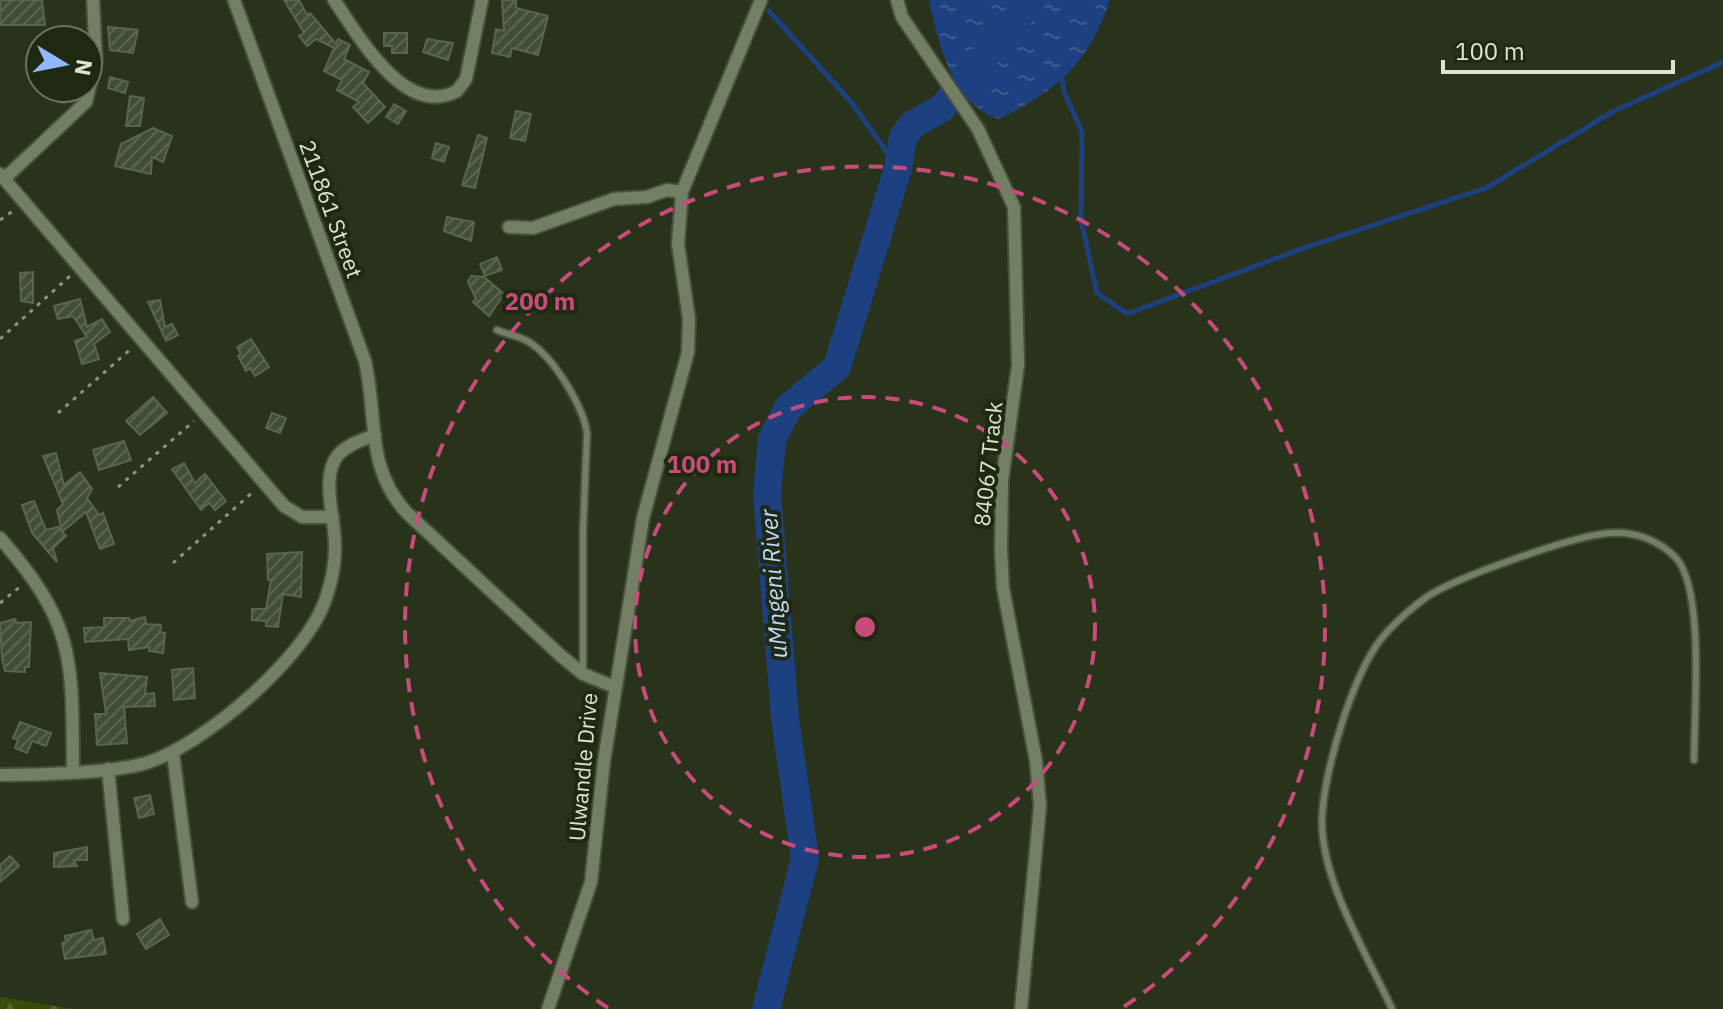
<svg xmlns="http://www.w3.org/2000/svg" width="1723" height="1009" viewBox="0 0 1723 1009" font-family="'IBM Plex Sans',sans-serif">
	<defs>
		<pattern id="forest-firs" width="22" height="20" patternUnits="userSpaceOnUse" patternTransform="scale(2)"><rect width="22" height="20" fill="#354d09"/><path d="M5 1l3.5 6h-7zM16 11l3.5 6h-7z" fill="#52662c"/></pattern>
		<pattern id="water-ripples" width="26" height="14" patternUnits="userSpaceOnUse" patternTransform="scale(2)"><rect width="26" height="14" fill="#1d4180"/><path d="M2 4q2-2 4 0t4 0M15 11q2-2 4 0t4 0" fill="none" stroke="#3d5c91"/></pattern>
		<pattern id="building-hatch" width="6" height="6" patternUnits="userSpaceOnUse" patternTransform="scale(2)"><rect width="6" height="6" fill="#424d35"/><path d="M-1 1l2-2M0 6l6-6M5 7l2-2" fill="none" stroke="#5d6651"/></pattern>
	</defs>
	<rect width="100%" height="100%" fill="#29331c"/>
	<path fill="url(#forest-firs)" d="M0,997L73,1009H0Z"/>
	<path fill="url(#water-ripples)" d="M929,0H1110C1088,64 1059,89 999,119C953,106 937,41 929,0Z"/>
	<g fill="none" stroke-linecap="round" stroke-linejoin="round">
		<path stroke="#1d4180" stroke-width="5" d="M769,11L852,103L898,168
			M1061,74L1064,92L1082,132L1081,220L1097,293L1127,314L1301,249L1486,188L1612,112L1723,62"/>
		<path stroke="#1d4180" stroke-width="28" d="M766,1009L805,859L785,718L767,493L772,439L788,408L837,367L898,168L903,137L912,125L942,108L1032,0"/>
	</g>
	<path fill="url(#building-hatch)" stroke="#5a654c" stroke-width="2" d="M0,0H42L45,25H0Z
		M284,0H299L307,15L310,13L336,44L338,39L350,45L344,59L369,72L363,83L385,107L368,123L353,107L359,102L337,90L342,80L324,71L334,48L316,39L307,46L299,36L304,33Z
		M502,0H516V8L548,16L538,55L512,48L510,57L492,53L496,29L504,31Z
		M108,27L138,30L133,53L110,50Z
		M384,33H407V53H392V46H384Z
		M427,39L453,43L448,60L423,52Z
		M110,77L128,82L125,93L108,88Z
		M36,88H72L64,103Z
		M130,96L144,98L140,126H126Z
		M394,104L406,111L398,124L386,117Z
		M516,111L531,114L525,141L510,138Z
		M153,128L172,136L163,162L152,157L151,174L115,166L121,144Z
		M478,135L487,138L475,188L462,185Z
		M436,143L449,147L444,162L432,158Z
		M447,217L474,222L471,241L444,231Z
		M497,257L502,270L485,276L480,264Z
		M33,272V303L21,301L20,273Z
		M471,276L484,277L504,294L489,316L473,302L476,299L468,282Z
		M80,299L87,327L102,319L110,332L94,344L99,359L82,364L75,341L87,337L73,316L58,319L54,306Z
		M160,300L165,327L172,324L178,335L166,341L148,302Z
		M251,339L269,367L255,376L250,368L246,371L238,356L241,354L237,347Z
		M153,397L167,413L140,435L126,421Z
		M272,413L286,418L280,433L266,428Z
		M124,441L131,460L99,470L93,450Z
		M56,453L64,485L80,472L92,489L87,498L99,515L103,513L114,544L100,549L86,512L62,532L66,536L53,548L57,562L32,533L22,505L34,501L46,530L58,527L62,532L57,510L63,504L43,456Z
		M184,463L195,483L205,474L226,501L215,510L209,503L201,510L172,469Z
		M302,552L301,597L283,594L278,627L266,626V621L252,620V609H266L271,580H268L267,554Z
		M145,617L146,624L161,625L160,632L165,633L163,653L149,651L150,647L129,650L128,639L85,642L84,628L104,627V618H129L130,621Z
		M15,619L17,623L31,622L29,667H25V672L5,671L2,658L0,623Z
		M193,668L195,698L174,700L172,670Z
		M100,673L147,677L145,694L154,693L155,706L124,707L127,743L97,745L95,714H106Z
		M20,722L51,733L46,746L32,741L27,753L15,748L18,740L13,738Z
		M150,795L154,814L139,818L134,798Z
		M87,847V860H74L77,866L54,867V853Z
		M10,856L19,866L0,882V865Z
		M160,919L169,935L146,949L137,934Z
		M91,930L94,940L103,938L106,954L65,959L62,943L66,942L65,936Z"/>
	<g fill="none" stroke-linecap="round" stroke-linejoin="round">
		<defs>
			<path id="lane" d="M497,330C508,335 522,336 532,344C555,360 583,406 587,433L583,532V673
				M1392,1009C1367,954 1320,879 1322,818C1324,770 1354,667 1387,632C1399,619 1414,606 1428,596C1458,577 1575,535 1610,533C1634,531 1659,540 1676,558C1705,590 1694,714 1694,760"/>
			<path id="street" d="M234,0L365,361C378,418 365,466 406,512L560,655L583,674L615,687
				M334,0C358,35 405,119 457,91L466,79L482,0
				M897,0L902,17L978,129L1014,207L1018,365L1002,481L1001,550L1003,588L1036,761L1040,806L1021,1009
				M0,174L284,506L302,517H333
				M4,179L86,102L96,60L93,0
				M509,227L533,228L614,199L647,197L667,190L682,192
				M0,538C76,625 72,659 73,770
				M173,753L192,902
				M108,769L123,919
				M0,775C36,775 113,773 146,763C204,745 307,657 326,598C331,583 335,566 335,550C337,523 319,478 338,455C348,444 362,440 375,435
				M548,1009L591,882L604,761L643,518L688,352L689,319L678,244L682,192L761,0"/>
		</defs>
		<use href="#lane" stroke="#474f3b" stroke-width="10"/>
		<use href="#street" stroke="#474f3b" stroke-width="16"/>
		<path stroke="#8b9381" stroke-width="3" stroke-dasharray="4 6" stroke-linecap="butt" d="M0,220L13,211
			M0,339L70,276
			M58,413L132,348
			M118,487L194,421
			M173,563L254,491
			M0,603L21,586"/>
		<use href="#lane" stroke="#737f65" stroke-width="6"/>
		<use href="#street" stroke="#737f65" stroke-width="12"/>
	</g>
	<g fill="none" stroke="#c94b7a" stroke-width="4" stroke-dasharray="14 10">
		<circle cx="865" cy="627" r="230"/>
		<path d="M608 1008A460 460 0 1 1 1122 1008"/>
	</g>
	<g text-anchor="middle" stroke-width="8" stroke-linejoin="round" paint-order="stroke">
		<g font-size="22" fill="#dde3d5" stroke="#1f2912">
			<text transform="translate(331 209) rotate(70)" y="8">211861 Street</text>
			<text transform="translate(988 464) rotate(-84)" y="8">84067 Track</text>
			<text transform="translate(583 767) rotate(-85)" y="8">Ulwandle Drive</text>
		</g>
		<g font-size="24" font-style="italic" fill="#c1d8fe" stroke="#1f2912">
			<text transform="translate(774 584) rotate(-94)" y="8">uMngeni River</text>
		</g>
	</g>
	<circle cx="865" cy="627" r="12" fill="#c94b7a" stroke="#1f2912" stroke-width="4"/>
	<g font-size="24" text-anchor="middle" font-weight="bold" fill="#c94b7a" stroke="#1f2912" stroke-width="8" stroke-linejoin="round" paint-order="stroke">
		<text x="540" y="310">200 m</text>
		<text x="702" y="473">100 m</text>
	</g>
	<g transform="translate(64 64) rotate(100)"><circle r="38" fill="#1f2912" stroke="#6b7360" stroke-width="2"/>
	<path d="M0-6L14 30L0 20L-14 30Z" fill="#90b8fd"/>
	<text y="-12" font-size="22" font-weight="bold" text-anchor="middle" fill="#dde3d5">N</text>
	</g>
	<path d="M1443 60v12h230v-12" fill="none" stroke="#dde3d5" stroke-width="4"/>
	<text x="1455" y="60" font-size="24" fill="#dde3d5" stroke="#1f2912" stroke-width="6" paint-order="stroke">100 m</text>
</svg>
